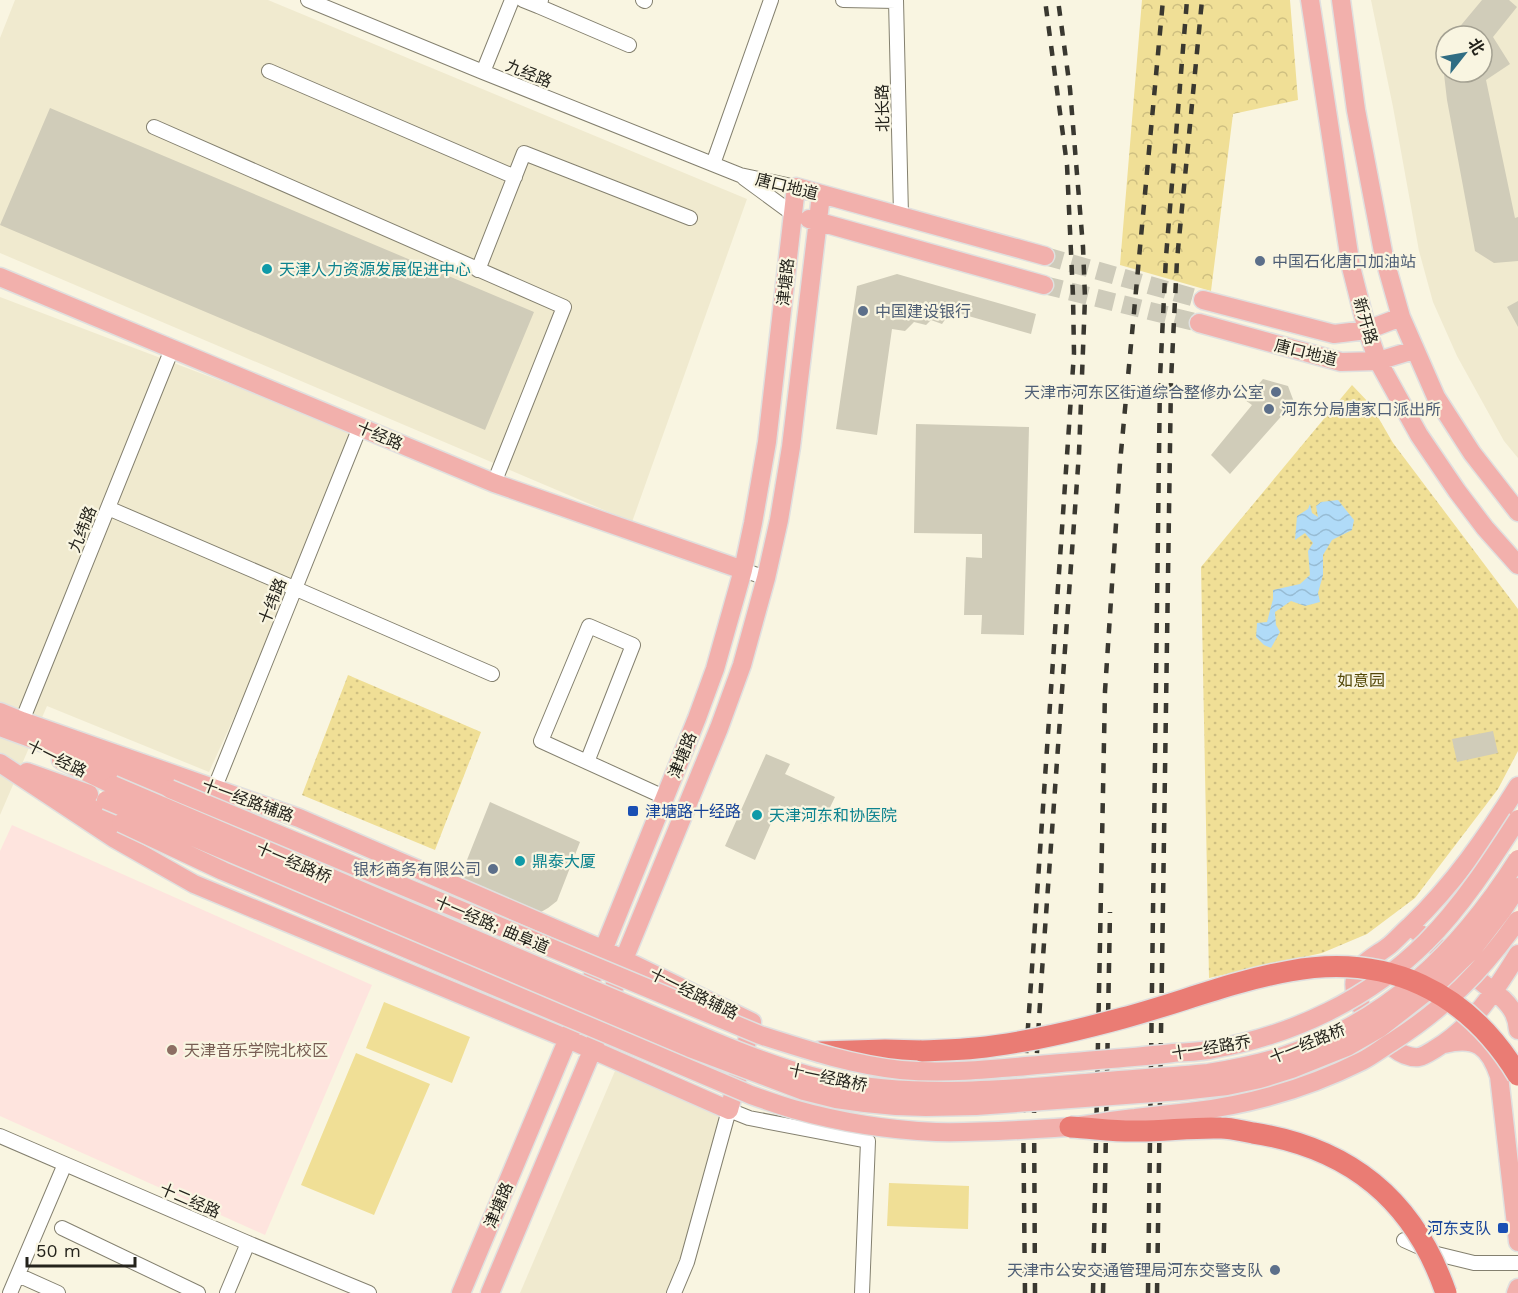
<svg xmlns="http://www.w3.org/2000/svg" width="1518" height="1293" viewBox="0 0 1518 1293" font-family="'Work Sans','Noto Sans SC',sans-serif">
	<defs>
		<pattern id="forest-crowns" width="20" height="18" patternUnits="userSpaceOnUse" patternTransform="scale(1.5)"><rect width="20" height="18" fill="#f0df96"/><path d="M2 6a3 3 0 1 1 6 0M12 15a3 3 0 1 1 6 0" fill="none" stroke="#cebf81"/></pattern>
		<pattern id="park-dots" width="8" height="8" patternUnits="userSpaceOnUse" patternTransform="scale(1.5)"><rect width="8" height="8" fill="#f0df96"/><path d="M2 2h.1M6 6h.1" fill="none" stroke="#cebf81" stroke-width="1.8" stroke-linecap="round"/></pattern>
		<pattern id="water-waves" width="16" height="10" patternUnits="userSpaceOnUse" patternTransform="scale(1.5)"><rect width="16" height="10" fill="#b0dbf8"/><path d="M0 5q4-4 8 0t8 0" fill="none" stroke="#97bcd4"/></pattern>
	</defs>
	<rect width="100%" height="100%" fill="#f9f5e1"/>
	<path fill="#f0eacf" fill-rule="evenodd" d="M15,0H268L747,199L632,522L0,253V38Z
		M1371,0H1518V458L1504,441L1457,356L1433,302L1419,251L1393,107ZM1446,36H1482V72H1446Z
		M0,297L363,435L209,772L47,706L0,815Z
		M615,1071L734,1119L683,1261L669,1293H520Z"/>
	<path fill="#fee4de" d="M12,825L372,985L265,1235L0,1116V851Z"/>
	<path fill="url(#forest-crowns)" d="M1142,0H1290L1298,100L1233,114L1211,291L1120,265Z"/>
	<path fill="url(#park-dots)" d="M1352,385L1371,405L1393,443L1518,609V751L1498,789L1415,898L1367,934L1322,953L1209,978L1201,567Z
		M348,675L481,732L435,850L302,795Z"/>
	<path fill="#f0df96" d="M384,1002L470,1037L452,1083L366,1048Z
		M356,1053L430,1084L374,1215L301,1185Z
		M889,1183L969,1186L968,1229L887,1226Z"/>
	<path fill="url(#water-waves)" d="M1338,500L1354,520L1352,530L1332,540L1323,555V575L1318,593L1320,602L1305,606L1291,601L1275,612L1276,625L1280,632L1271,648L1264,645L1256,637L1257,623L1267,622L1273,599V590L1300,584L1310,575L1308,551L1313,543L1305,533L1295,540L1297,516L1308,509L1310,504L1312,513L1318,517L1316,506L1321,502Z"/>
	<path fill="#d0ccb9" d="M1482,0H1509L1517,7L1493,37L1510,64L1486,80L1515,218L1518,217V261L1494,263L1475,251L1447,100L1441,48L1446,43V72H1482V36H1452Z
		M50,108L534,312L485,430L0,225Z
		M897,274L1036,314L1031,334L951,311L942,324L931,320L926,325L914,322L905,331L892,329L877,435L836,429L857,286Z
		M1518,301V327L1507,307Z
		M1263,379L1288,386L1294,402L1230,474L1211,455L1252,405L1245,400Z
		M916,424L1029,427L1024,635L981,634L982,615H964L966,557L982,558V534L914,533Z
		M1493,731L1498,753L1457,762L1452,739Z
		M766,754L790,764L785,774L835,797L822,824L779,805L755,860L725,846Z
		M490,802L580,842L557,901L548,908L541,912L530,911L459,880Z"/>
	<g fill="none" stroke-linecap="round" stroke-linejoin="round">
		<path stroke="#cecbba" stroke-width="18" stroke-dasharray="18 9" stroke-linecap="butt" d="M1045,256L1203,300
			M1044,285L1199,323"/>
		<defs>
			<path id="minor" d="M308,0L483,72L740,175L796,187
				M523,0L538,6
				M541,0L538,6L629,45
				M643,0L645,1
				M843,0L896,1
				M896,0L901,215
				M269,71L515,177
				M483,72L512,0
				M154,127L564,307L494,483
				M713,164L771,0
				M744,178L793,214
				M478,270L524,153L690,218
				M108,508L294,588L492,674
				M743,570L766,578
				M22,721L172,349
				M587,762L633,645L589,626L541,741L664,797
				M215,787L360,427
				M0,1136L248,1243L369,1293
				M62,1228L198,1293
				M1404,1240L1433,1253L1474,1263H1518
				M18,1275L58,1293
				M10,1293L65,1164
				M227,1293L248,1243
				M674,1293L687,1262L729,1110L749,1118L868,1141L862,1293"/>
			<path id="major" d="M1310,0L1351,267L1367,330L1378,361L1419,435L1457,491L1485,528L1518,565
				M1341,0L1356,110L1384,257L1401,317L1436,397L1472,453L1518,512
				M809,219L1044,285
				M0,277L494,483L743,570
				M1203,300L1334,334L1367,330L1401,317
				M1199,323L1341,362L1378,361L1414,350
				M0,712L22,721L299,818L602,949L752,1022L729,1110L568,1039L194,884L115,839L0,763
				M0,727L170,789
				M61,760L113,785
				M27,772L89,794
				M1518,786C1487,836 1453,885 1410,926C1403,932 1397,939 1390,945C1378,955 1359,962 1355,979C1351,995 1366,1015 1375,1028C1385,1041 1400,1059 1419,1057C1424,1056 1430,1052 1435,1049C1472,1027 1496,990 1518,954
				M71,798L121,823
				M1410,926L1503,999C1513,1009 1517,1017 1518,1030
				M583,1000L697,718L715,669L743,570L753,523L767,442L796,187L1045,256
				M1444,1044C1476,1036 1489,1046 1499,1076L1518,1242
				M461,1293L572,1029
				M490,1293L592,1051L624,959L719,728L742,665L766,578L779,520L791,447L821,195
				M1516,1293L1518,1288"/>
			<path id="highway" d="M820,1052L885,1050L922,1051"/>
		</defs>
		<use href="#minor" stroke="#84806f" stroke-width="16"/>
		<use href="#major" stroke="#e0e0df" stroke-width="21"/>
		<use href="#highway" stroke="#e0e0df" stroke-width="24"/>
		<use href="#minor" stroke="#fff" stroke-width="14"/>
		<use href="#major" stroke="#f2b0ac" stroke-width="18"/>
		<use href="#highway" stroke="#ea7c74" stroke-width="21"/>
		<path stroke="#3a3830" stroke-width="4.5" stroke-dasharray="10 10" stroke-linecap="butt" d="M1025,1293L1023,1100L1074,353L1073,296L1067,165L1045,0
			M1035,1293L1034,1101L1042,971L1079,453L1085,298L1083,247L1070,89L1058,0
			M1093,1293L1105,691L1120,463L1163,0
			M1103,1293L1110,912
			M1148,1293L1160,378L1166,257L1187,0
			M1157,1293L1171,381L1177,260L1202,0"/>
		<defs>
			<path id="major-bridge" d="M113,785L711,1040C749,1056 787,1071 827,1080C913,1098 999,1090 1086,1083C1127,1079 1168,1077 1208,1073C1232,1069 1257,1064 1280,1057C1387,1022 1459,952 1518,859
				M170,789L760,1035C807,1050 853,1065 901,1070C958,1075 1017,1066 1074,1062C1107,1059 1140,1057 1173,1053C1187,1052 1201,1052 1214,1049C1293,1035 1369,999 1426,942C1461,907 1491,861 1518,819
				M106,800L690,1048L804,1091L836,1099L865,1103L896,1106L926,1107L976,1106L1181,1091L1227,1086L1260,1079L1292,1069L1347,1047L1380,1028L1439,982L1472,950L1502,911L1518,887
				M121,823L223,871L751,1095C765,1100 779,1105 793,1109C839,1122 889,1130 936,1132C980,1133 1024,1130 1068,1127C1090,1125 1112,1120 1135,1118C1153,1116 1171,1114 1189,1112C1249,1105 1308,1088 1362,1061C1372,1056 1382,1048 1392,1042C1445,1008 1482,971 1518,920"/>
			<path id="highway-bridge" d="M922,1051C940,1050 958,1050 976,1048C1026,1043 1075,1031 1123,1018C1179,1003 1233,981 1290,971C1387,953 1467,991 1518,1075
				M1070,1127C1093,1128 1116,1132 1139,1131C1166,1131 1193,1127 1221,1128C1231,1128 1242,1131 1253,1133C1350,1148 1414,1200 1446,1293"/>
		</defs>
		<use href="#major-bridge" stroke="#e0e0df" stroke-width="21" stroke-linecap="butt"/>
		<use href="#highway-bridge" stroke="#e0e0df" stroke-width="24" stroke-linecap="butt"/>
		<use href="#major-bridge" stroke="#f2b0ac" stroke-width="18"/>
		<use href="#highway-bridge" stroke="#ea7c74" stroke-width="21"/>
	</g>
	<g fill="#5c6f8a" stroke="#f9f5e1" stroke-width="2">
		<circle cx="1260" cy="261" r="6"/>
		<circle cx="863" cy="311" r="6"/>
		<circle cx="1276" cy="392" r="6"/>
		<circle cx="1269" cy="409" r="6"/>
		<circle cx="493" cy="869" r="6"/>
		<circle cx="1275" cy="1270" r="6"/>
	</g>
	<g fill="#0f9aa8" stroke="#f9f5e1" stroke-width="2">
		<circle cx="267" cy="269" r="6"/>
		<circle cx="757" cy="815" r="6"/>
		<circle cx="520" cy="861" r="6"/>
	</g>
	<g fill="#1a4fb4" stroke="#f9f5e1" stroke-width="2">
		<rect x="627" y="805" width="12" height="12" rx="3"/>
		<rect x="1497" y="1222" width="12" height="12" rx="3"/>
	</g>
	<circle fill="#8d6e63" stroke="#f9f5e1" stroke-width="2" cx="172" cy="1050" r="6"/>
	<g text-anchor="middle" stroke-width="4.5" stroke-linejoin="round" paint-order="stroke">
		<g font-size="16" fill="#24231c" stroke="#f9f5e1">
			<text transform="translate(529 73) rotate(22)" y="6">九经路</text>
			<text transform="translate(882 108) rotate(-91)" y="6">北长路</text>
			<text transform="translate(787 186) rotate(14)" y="6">唐口地道</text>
			<text transform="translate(785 282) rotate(-84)" y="6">津塘路</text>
			<text transform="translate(1366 321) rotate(74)" y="6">新开路</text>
			<text transform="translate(1306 352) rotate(14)" y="6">唐口地道</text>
			<text transform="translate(380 435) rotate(23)" y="6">十经路</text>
			<text transform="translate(82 529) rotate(-68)" y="6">九纬路</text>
			<text transform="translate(272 601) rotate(-68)" y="6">十纬路</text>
			<text transform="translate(682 755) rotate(-68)" y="6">津塘路</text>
			<text transform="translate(57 758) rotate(26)" y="6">十一经路</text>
			<text transform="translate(248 800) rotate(20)" y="6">十一经路辅路</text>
			<text transform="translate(294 862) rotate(23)" y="6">十一经路桥</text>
			<text transform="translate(492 924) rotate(23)" y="6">十一经路; 曲阜道</text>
			<text transform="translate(694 993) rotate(26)" y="6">十一经路辅路</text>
			<text transform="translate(1307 1043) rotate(-22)" y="6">十一经路桥</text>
			<text transform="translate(1211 1047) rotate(-9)" y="6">十一经路乔</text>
			<text transform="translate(828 1077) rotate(12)" y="6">十一经路桥</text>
			<text transform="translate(190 1200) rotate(23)" y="6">十二经路</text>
			<text transform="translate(498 1205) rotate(-67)" y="6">津塘路</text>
		</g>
		<g font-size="16" fill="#4e5e75" stroke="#f9f5e1" text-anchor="start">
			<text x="1272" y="267">中国石化唐口加油站</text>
			<text x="875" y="317">中国建设银行</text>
			<text x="1264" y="398" text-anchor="end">天津市河东区街道综合整修办公室</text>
			<text x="1281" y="415">河东分局唐家口派出所</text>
			<text x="481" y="875" text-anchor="end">银杉商务有限公司</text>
			<text x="1263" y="1276" text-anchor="end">天津市公安交通管理局河东交警支队</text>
		</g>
		<g font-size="16" fill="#0d838f" stroke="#f9f5e1" text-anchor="start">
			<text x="279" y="275">天津人力资源发展促进中心</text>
			<text x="769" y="821">天津河东和协医院</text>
			<text x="532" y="867">鼎泰大厦</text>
		</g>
		<g font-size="16" fill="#534706" stroke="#f9f5e1">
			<text x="1361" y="686">如意园</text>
		</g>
		<g font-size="16" fill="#164399" stroke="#f9f5e1" text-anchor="start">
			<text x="645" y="817">津塘路十经路</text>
			<text x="1491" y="1234" text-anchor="end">河东支队</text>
		</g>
		<g font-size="16" fill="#785e54" stroke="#f9f5e1" text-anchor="start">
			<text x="184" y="1056">天津音乐学院北校区</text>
		</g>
	</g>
	<g transform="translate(1464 54) rotate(59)"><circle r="28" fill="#f9f5e1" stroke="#a4a192" stroke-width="1.5"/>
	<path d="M0-4.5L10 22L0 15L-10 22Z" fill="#306d83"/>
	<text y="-9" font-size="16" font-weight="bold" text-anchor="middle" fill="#24231c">北</text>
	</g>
	<path d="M27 1257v9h108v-9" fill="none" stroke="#24231c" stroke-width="3"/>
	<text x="36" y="1257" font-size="18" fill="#24231c" stroke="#f9f5e1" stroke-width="4.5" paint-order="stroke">50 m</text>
</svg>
